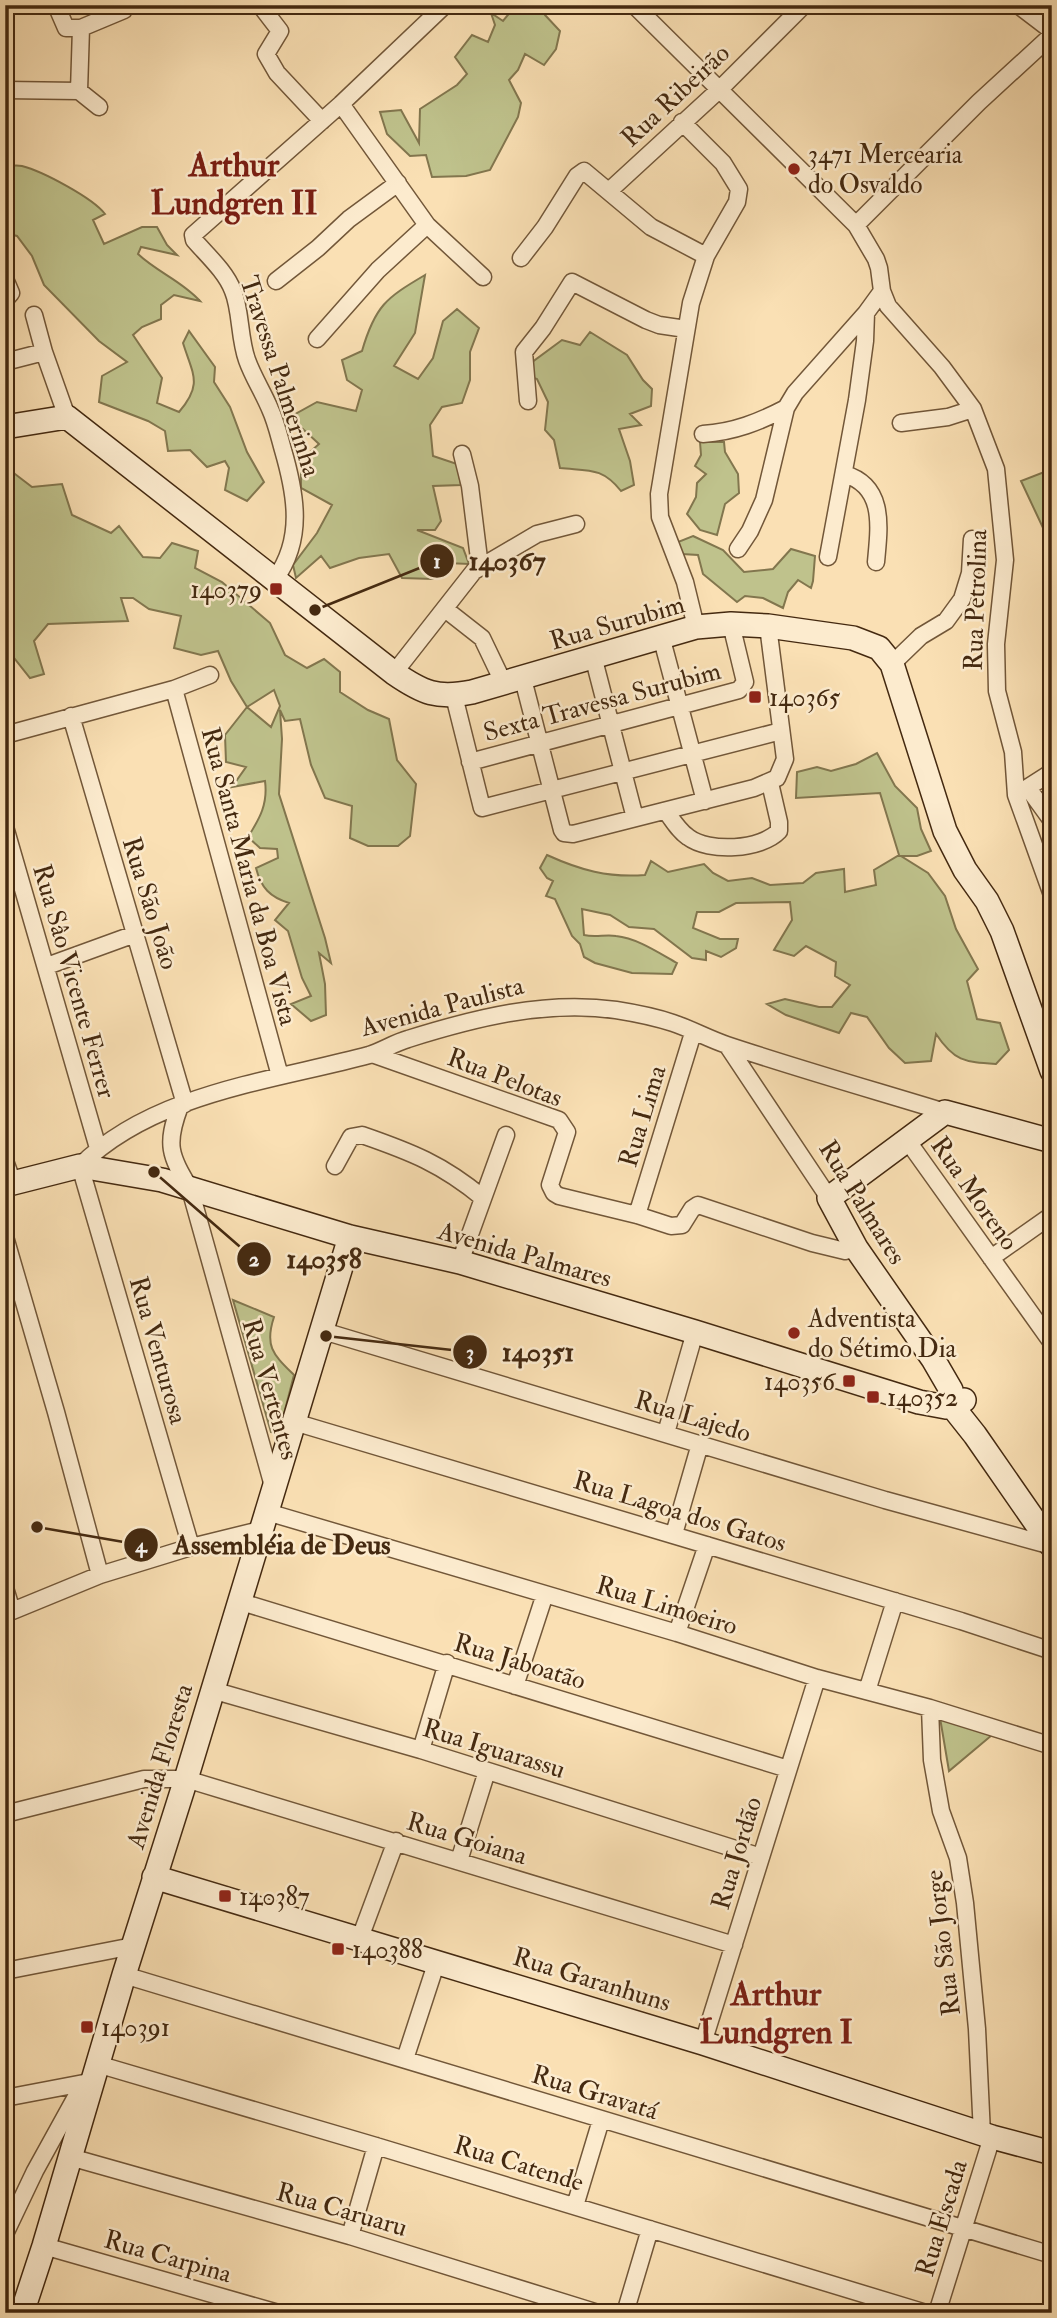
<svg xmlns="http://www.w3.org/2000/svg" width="1057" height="2318" viewBox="0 0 1057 2318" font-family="'IM FELL Double Pica',serif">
	<rect width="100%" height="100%" fill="#fae0b4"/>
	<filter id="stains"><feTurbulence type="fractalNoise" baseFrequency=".00286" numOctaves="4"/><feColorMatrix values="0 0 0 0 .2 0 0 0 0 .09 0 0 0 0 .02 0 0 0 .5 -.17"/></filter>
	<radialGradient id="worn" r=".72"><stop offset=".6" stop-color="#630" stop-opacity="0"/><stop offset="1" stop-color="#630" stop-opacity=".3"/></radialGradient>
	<path fill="#bfc28c" stroke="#82764e" stroke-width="2" fill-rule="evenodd" d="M516,5H545V15L560,31L556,49L544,65L525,54L518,70L509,80L521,103L518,117L490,170L466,176L432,177L426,155L410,156L387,134L380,112L401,110L419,143L420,109L457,85L467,74L455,57L472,35L488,42L495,25L491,13L503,21Z
		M5,166C10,166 17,165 22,166C42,171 93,198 105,214L93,220L104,244L142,227H157L167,245L177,255L141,247L138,254C157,272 182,281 200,301L174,295L161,305V319L142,327L133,335L162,378L157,403L179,412C203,384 193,375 183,343L189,331L215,367L214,382L230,407L247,452L264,482L247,501L225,490L229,468L225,461L207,467L190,450L168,451L165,431L148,421L99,402L102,376L127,362L99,341L44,285L32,256L17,236L5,233Z
		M425,275L415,333L394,366L418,379L433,358L443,321L457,309L479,328L470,352V380L462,403L442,407L430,425L433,456L457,464L461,485L433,486L441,521L435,530H417L463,548L469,564L446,563L433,579L402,578L389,554L359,558L330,568L321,556L296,578L293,565L317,533L332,505L301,488V460L319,444L290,417L317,402L356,411L362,390L347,380L342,360L362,351C375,306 386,298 425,275Z
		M590,332L627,355L643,380L652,389L651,406L630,414L641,425L619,429L630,461L634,485L621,491C602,467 589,471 560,468L554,440L545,430L548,402L537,379L526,375L531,363L562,340L580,345Z
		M700,442H724L725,452L738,474L739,493L725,504L717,535L700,530L687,514L696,497L697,483L706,474L695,466L701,455Z
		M1052,469V547L1021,481Z
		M15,474L32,487L62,484L72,515L111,533L119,526L143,557L160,558L172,543L198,551L195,568L222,582L270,623L285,655L307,668L324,659L340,672V692L368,710L389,719L397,760L416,784L410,836L398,846H368L350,838L352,806L325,798L311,765L300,719L285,721L280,710L282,739L279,794L325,938L331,963L319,953L325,984L326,1015L311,1021L291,1004L311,996L302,978L288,931L275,920L289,903C270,897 261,888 256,868L278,858L277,849L260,848L248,837C260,818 268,804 265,781L232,787L246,767L226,762L225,735L247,707L231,681L218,651L201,655L174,648L181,616L149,609L133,598H121L128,621L48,624L34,641L44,674L30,678L14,658L5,665V478ZM274,690L280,706L271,727L247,707Z
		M693,536L723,550L744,572L773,569L791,549L815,556L813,581L811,588L798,580L788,592L783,608L763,598L745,596L737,602L703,574L698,555L682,554L678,542Z
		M877,753L895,786L917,808L921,829L931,851L917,856H901L928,873L945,896L956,929L978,969L967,981L977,1019L1000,1023L1009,1050L996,1064C964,1062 954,1061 936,1034L931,1061L905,1063L889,1048L867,1017L851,1013L839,1033L786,1015L767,1004L785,999L819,1007H832L850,985L835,976L836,962L806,946L794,956L774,950L792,920L790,902L736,903L719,912H697L693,928L720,939H738L736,948L721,957L706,951V960L692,958L654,929L629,927L610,915L582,909L584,935C596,938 605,934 616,936C637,938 659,953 677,963L672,974L632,973L595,963L584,957L580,944L572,936L555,899L546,896L553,881L547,878L540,868L547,855C580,870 608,878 645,875L651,861L668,872L704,864L713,873L728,881L752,878L770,885L803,883L816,873L844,869L845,892L876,885L874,870L899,855L880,793L796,798L797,772L817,767L831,771L856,764Z
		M233,1300L274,1317C264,1347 274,1355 294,1375L279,1433L271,1432Z
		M939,1712L998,1730L949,1771Z"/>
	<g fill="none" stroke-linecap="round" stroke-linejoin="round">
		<defs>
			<path id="street" d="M56,5L66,28H81
				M260,5L280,31L266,54L277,73L322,121
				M634,5L856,225L876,259L879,268L882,291L888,306L942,367L973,409L996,469L1005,560L996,644L997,691L1013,752L1016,795L1052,895
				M1018,5L1052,31
				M5,90L79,91L99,107
				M79,91L81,28L124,10
				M341,104L427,225L483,277
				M682,122L723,163L739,189L737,202L706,256L691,303L659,494L660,517L685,582L696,627
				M609,191L720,89L804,5
				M856,225L979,102L1052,35
				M521,258L545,227L577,176L584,171L651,227L706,256
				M5,279L11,293L5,300
				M276,281L318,248L349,219L398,183
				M34,315L44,352
				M317,339L378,270L427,225
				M5,362L44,352L67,417
				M528,401L524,352L543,328L572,282L646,320L659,325L686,329
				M901,423L948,417L973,409
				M703,434C734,432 759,422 786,408
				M462,454L470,486L480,567
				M844,474C886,486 879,528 876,562
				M738,549L750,531L764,500L786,408L795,393L866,313
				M828,557L857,400L865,341L866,313L882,291
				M275,579C304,539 296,495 283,450C279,436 276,422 270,409C263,392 253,377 247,360C239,338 241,310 233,291C226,272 207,255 194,240L193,235L341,104L445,5
				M445,609L482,638L504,684
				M661,636L705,801
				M593,656L635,818
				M892,664L921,636L946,621L962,599L970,573L972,539
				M394,673L474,571L537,534L576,524
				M523,679L562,830L564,833L573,834L754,788L777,778L785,759L768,626
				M174,689L280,1076
				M454,696L482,808L781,731
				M71,716L185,1104
				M5,735L174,689L210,675
				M470,762L739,690L745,682L731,624
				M1028,788L1052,821
				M1016,795L1052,772
				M666,811C673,821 679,831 688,837C709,853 761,850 779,831V822L770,783
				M5,827L98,1148
				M47,966L135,934
				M727,1045L829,1198
				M372,1054L559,1120L567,1132L550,1185L554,1193L559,1196L637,1215L671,1226L682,1225L692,1209L698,1205L812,1243L845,1251L856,1248
				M180,1106C165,1145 170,1155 190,1189L273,1486
				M907,1140L1052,1343
				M5,1161L13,1183
				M335,1166L351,1137L362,1135C411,1152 442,1164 483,1198
				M637,1215L693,1033
				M5,1237L56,1412L100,1575
				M991,1258L1052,1215
				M460,1262L506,1135
				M320,1330L885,1500L1052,1546
				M294,1422L961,1621L1052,1651
				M666,1433L695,1332
				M267,1512L677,1633L817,1678L930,1708L1052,1746
				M674,1534L700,1444
				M191,1547L80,1166C153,1093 273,1081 369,1055C382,1051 394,1043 408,1039C475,1018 545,1000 616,1010C635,1013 655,1017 673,1023C691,1029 709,1039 727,1045C799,1069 873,1090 945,1112
				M5,1588L12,1611
				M238,1601L788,1769
				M5,1614L100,1575L191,1547L260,1530
				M677,1633L707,1545
				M515,1686L545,1594
				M212,1690L421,1750L761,1857
				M867,1691L895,1601
				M930,1708L932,1760L941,1811L958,1858L965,1903L977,2029L982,2134
				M421,1750L447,1663
				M5,1814L144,1779H186L734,1945
				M459,1861L487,1771
				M360,1938L396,1841
				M5,1971L133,1946
				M124,1975L1052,2255
				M703,2043L817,1678
				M405,2059L437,1961
				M97,2064L376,2146L926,2313
				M5,2098L89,2082
				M70,2157L350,2236L598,2313
				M575,2206L601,2120
				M5,2234L35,2171L83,2084
				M350,2236L376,2146
				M44,2246L278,2313
				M5,2304L22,2312
				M625,2313L650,2229
				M937,2313L992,2137"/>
			<path id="secondary" d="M5,427L67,417L394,673C423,693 437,699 472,692L696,627L731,624L768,626L853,638L879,648L892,664L945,831L965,870L987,901L1002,931L1052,1071
				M1052,1141L945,1112L829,1198L856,1248L933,1359L951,1390L952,1406L975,1435L1052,1546
				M5,1185L80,1166L162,1180L350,1237L460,1262L695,1332L919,1402L946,1407L964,1400
				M154,1877L703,2043L992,2137L1052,2153
				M22,2313L44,2246L124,1975L186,1779L350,1237"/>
		</defs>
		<use href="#street" stroke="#725739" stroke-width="19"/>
		<use href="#secondary" stroke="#442910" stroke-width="26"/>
		<use href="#street" stroke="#fcebce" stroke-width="16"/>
		<use href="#secondary" stroke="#fcebce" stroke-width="23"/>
	</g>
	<g fill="#8f2418" stroke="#fcebce" stroke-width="2.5">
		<circle cx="794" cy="169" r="7"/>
		<rect x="269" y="582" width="14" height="14" rx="3.5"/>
		<rect x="748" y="690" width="14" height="14" rx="3.5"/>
		<circle cx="794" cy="1333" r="7"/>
		<rect x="842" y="1374" width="14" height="14" rx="3.5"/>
		<rect x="866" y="1390" width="14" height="14" rx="3.5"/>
		<rect x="218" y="1889" width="14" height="14" rx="3.5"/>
		<rect x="331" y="1942" width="14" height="14" rx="3.5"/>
		<rect x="80" y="2020" width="14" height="14" rx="3.5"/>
	</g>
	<g text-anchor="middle" stroke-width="5" stroke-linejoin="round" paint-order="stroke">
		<g font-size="26" fill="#442910" stroke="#fcebce">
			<text transform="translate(675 95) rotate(-43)" y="9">Rua Ribeirão</text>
			<text transform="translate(281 376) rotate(72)" y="9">Travessa Palmerinha</text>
			<text transform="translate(975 600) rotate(-88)" y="9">Rua Petrolina</text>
			<text transform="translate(617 622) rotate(-16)" y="9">Rua Surubim</text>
			<text transform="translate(602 701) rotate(-15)" y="9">Sexta Travessa Surubim</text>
			<text transform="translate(250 876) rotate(75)" y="9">Rua Santa Maria da Boa Vista</text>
			<text transform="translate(151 903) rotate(73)" y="9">Rua São João</text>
			<text transform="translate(75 981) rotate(74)" y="9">Rua Sâo Vicente Ferrer</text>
			<text transform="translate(442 1006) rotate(-15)" y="9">Avenida Paulista</text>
			<text transform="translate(505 1077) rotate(21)" y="9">Rua Pelotas</text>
			<text transform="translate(642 1116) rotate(-73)" y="9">Rua Lima</text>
			<text transform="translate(975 1193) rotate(55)" y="9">Rua Moreno</text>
			<text transform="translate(863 1202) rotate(58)" y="9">Rua Palmares</text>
			<text transform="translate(525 1254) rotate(16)" y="9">Avenida Palmares</text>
			<text transform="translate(159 1350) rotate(74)" y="9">Rua Venturosa</text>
			<text transform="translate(271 1389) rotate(74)" y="9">Rua Vertentes</text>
			<text transform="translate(693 1416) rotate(17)" y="9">Rua Lajedo</text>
			<text transform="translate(680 1511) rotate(17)" y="9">Rua Lagoa dos Gatos</text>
			<text transform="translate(667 1605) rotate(17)" y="9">Rua Limoeiro</text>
			<text transform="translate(520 1661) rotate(17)" y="9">Rua Jaboatão</text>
			<text transform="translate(494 1748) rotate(17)" y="9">Rua Iguarassu</text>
			<text transform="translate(159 1766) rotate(-73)" y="9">Avenida Floresta</text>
			<text transform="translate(467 1838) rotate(17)" y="9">Rua Goiana</text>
			<text transform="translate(736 1853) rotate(-73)" y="9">Rua Jordão</text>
			<text transform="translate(942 1943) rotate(-97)" y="9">Rua São Jorge</text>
			<text transform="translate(592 1979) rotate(17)" y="9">Rua Garanhuns</text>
			<text transform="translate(595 2092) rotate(17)" y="9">Rua Gravatá</text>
			<text transform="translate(519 2163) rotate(17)" y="9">Rua Catende</text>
			<text transform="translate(342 2209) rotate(16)" y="9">Rua Caruaru</text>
			<text transform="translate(941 2218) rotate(-73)" y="9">Rua Escada</text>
			<text transform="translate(168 2256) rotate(16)" y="9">Rua Carpina</text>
		</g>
		<g font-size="26" fill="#442910" stroke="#fcebce" text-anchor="start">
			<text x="808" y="163">3471 Mercearia<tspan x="808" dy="30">do Osvaldo</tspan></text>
			<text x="262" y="598" text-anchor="end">140379</text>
			<text x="769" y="706">140365</text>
			<text x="808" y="1327">Adventista<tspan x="808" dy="30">do Sétimo Dia</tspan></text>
			<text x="835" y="1390" text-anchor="end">140356</text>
			<text x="887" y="1406">140352</text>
			<text x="239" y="1905">140387</text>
			<text x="352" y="1958">140388</text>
			<text x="101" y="2036">140391</text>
		</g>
		<g font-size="33" font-weight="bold" fill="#7a1f14" stroke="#fcebce">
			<text x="234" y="176">Arthur<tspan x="234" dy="38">Lundgren II</tspan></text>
			<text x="776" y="2005">Arthur<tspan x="776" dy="38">Lundgren I</tspan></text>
		</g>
	</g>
	<path fill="none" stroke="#442910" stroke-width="2.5" d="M315 610L437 561M154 1172L254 1259M326 1336L470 1352M37 1527L141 1545"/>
	<g fill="#442910" stroke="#fcebce" stroke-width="2.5">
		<circle cx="315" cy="610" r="7"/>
		<circle cx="154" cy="1172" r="7"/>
		<circle cx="326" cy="1336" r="7"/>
		<circle cx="37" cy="1527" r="7"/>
		<circle cx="437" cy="561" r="18"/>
		<circle cx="254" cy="1259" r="18"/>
		<circle cx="470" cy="1352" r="18"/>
		<circle cx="141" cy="1545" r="18"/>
	</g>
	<g font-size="21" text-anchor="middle" font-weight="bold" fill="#fff">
		<text x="437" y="568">1</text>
		<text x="254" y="1266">2</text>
		<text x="470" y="1359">3</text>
		<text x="141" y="1552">4</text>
	</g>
	<g font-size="28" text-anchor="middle" font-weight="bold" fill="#442910" stroke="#fcebce" stroke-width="5" stroke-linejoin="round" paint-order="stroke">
		<text x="507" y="570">140367</text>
		<text x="324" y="1268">140358</text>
		<text x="538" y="1361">140351</text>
		<text x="282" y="1554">Assembléia de Deus</text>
	</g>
	<rect width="1057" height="2318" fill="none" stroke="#fae0b4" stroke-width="28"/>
	<rect x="7" y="7" width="1043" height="2304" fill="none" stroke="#442910" stroke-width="3.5"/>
	<rect x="14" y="14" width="1029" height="2290" fill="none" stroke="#442910" stroke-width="2"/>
	<rect width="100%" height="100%" filter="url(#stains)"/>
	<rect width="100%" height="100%" fill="url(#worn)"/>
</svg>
